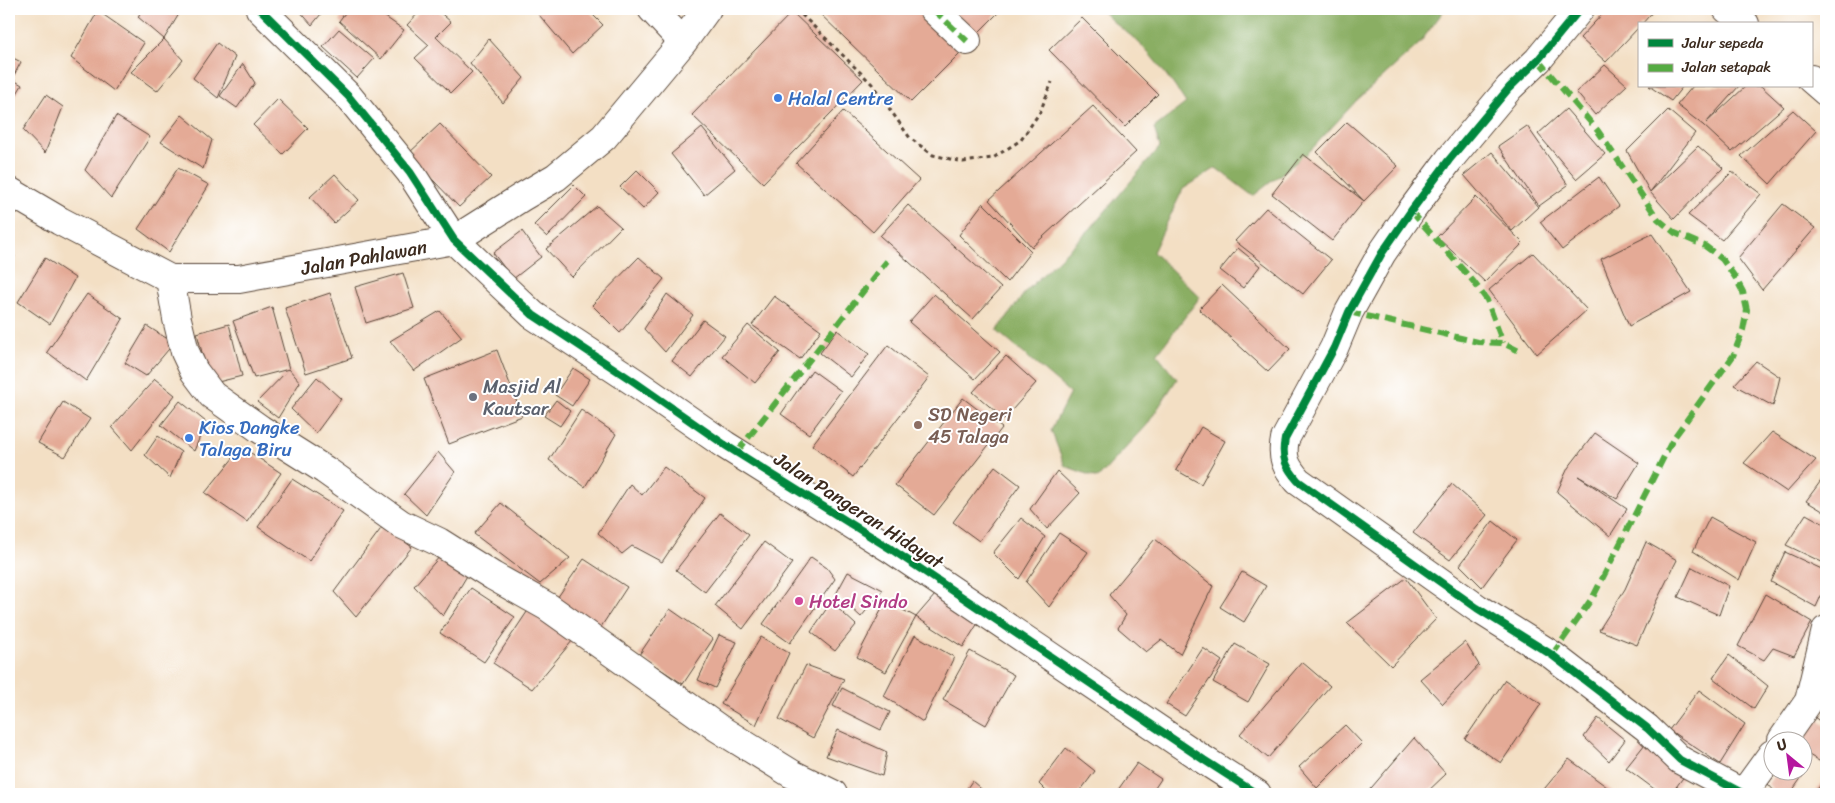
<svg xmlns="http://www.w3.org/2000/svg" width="1835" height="803" viewBox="0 0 1835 803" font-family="Sriracha,sans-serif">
	<rect width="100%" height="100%" fill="#fff"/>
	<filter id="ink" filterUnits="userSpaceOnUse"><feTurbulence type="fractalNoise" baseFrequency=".02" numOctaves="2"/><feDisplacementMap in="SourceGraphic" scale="10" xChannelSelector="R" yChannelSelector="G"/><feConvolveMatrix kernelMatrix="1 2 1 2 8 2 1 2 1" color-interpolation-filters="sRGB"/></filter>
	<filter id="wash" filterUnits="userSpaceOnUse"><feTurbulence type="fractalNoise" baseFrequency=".0096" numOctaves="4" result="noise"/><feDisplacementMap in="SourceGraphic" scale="20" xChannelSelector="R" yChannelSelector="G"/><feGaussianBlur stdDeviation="1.12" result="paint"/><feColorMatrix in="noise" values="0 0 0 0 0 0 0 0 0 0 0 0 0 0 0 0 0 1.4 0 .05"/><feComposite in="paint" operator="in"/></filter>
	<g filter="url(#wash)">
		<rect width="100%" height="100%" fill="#f3dfc4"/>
		<path fill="#8aae63" stroke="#626c40" d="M1101,9H1445L1419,44L1356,101L1309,152L1253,196L1216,168L1183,189L1153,252L1200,297L1157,354L1177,379L1147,425L1098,478L1065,466L1051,430L1070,393L997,331L1026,291L1091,228L1160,147L1154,128L1186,103C1173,83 1158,63 1141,45C1129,32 1112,24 1101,9Z"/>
		<g id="blocks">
			<path fill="#e4aa96" d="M142,9H182L164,39L183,60L157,91L131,72L164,39L138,17Z
				M298,9H325L312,25Z
				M348,9H374L404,30L381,59L339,21Z
				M422,9H436L451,22L436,37L472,72L451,93L415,58L429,45L407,25Z
				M534,9H587L603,25L572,54Z
				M815,9H916L961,52L911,102Z
				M951,9H1002L977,34Z
				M1607,9H1655L1642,24H1639V27L1606,62L1580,38Z
				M98,11L144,43L114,91L71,58Z
				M792,12L863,80L763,183L692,115Z
				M1082,18L1158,94L1125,127L1049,50Z
				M339,29L374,59L357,78L323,47Z
				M489,39L524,78L503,103L470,63Z
				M217,43L235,57L218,98L193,78Z
				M9,56L21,62L12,79L22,85L12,102L9,100Z
				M243,64L255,83L237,108L220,96Z
				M1605,65L1627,85L1595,115L1576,92Z
				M1649,86H1683L1671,101Z
				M1693,86H1739L1706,123L1746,86H1761L1784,107L1732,152L1703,125L1677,105Z
				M46,95L63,107L45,153L23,130Z
				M278,99L308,128L283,154L253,125Z
				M1093,106L1136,152L1032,247L989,200Z
				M1566,109L1605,154L1576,179L1538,134Z
				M1668,110L1695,133L1650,192L1698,146L1723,168L1674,219L1650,192L1627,151Z
				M1793,110L1816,131L1770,184L1741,156Z
				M843,111L919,180L873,232L796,163Z
				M182,115L212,140L203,169L161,142Z
				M116,116L150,137L111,198L85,170Z
				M1347,122L1398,166L1364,201L1332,241L1272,194L1303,154L1364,201L1317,152Z
				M440,124L491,177L459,207L408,154Z
				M1527,126L1568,185L1539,206L1498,146Z
				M702,128L735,169L704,195L671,154Z
				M1492,152L1538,207L1512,231L1464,175Z
				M178,168L209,185L169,252L138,229Z
				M637,170L659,192L643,209L620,187Z
				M1732,172L1761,194L1722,240L1688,215Z
				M335,174L359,200L334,223L310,197Z
				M1599,177L1619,206L1562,250L1540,222Z
				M574,185L586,197L547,237L534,225Z
				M1476,197L1523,243L1485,282L1437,237Z
				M983,203L1031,251L1007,282L959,235Z
				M1783,204L1815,228L1762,290L1738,258Z
				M908,205L1001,288L973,319L880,236Z
				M597,206L621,227L572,277L546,249Z
				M1266,208L1331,260L1303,294L1235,241Z
				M522,231L541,257L513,279L493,253Z
				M1652,234L1691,292L1629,326L1601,259Z
				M1238,248L1260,266L1243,288L1220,270Z
				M9,251L15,256L9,266Z
				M1533,253L1587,310L1537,354L1489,290Z
				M639,257L664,279L620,333L592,305Z
				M45,258L75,278L50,324L18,302Z
				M403,273L414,308L366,323L355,287Z
				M1222,285L1290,349L1268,372L1199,309Z
				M330,293L352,358L306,373L285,308Z
				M87,294L123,319L86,381L47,352Z
				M667,294L693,315L665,352L644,329Z
				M934,294L1000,352L975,379L909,322Z
				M774,296L821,330L800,359L752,325Z
				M272,307L289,369L254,378L233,321Z
				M440,311L462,337L414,371L390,341Z
				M703,320L725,336L692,377L672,361Z
				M229,324L242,376L210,384L197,333Z
				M748,325L780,352L755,383L722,356Z
				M147,326L174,343L146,376L125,363Z
				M837,330L869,354L851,377L820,353Z
				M888,345L929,377L853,477L812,445Z
				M497,350L522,416L449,444L424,379Z
				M1006,356L1036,383L1004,419L973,392Z
				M1756,361L1780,377L1773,406L1734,385Z
				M573,368L590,379L572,406L555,395Z
				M289,369L300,382L278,418L257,402Z
				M812,370L841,391L809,434L781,414Z
				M317,377L341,399L316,433L291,409Z
				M155,379L175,395L132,450L112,427Z
				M963,398L1002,428L934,515L895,485Z
				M556,400L570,411L560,426L544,416Z
				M180,401L206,422L194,451L161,425Z
				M63,402L90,419L65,457L38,443Z
				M581,410L616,434L585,487L549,460Z
				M1201,427L1225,441L1201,484L1176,470Z
				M1772,432L1816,460L1787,492L1744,463Z
				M1595,433L1639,463L1617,499L1578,476L1627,509L1610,536L1557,492L1568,468Z
				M158,436L181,452L170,478L145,455Z
				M242,447L281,473L247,522L205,493Z
				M438,452L455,472L426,515L404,494Z
				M995,466L1020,485L979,541L953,522Z
				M664,467L705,498L662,562L632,546L622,554L598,533L630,484L642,495Z
				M1057,471L1080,493L1047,529L1030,509Z
				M1826,474V513L1806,501Z
				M292,479L343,511L309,561L258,527Z
				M1452,484L1487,515L1450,560L1413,533Z
				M501,503L570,558L540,584L474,534Z
				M720,513L749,535L705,592L676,570Z
				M1806,514L1826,525V564L1786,545Z
				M1710,517L1756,542L1739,580L1693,551Z
				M1021,518L1045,537L1019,579L993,553Z
				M1493,521L1517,540L1482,587L1460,565Z
				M383,526L412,547L356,617L334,592Z
				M1059,533L1088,552L1049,607L1026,582Z
				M1155,539L1213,586L1180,654L1161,640L1146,652L1118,628L1126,615L1109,595Z
				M764,542L792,563L743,629L715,606Z
				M1646,542L1677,560L1655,604L1637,645L1599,630L1625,589Z
				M447,548L471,569L443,616L414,586Z
				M1785,552L1826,571V585L1816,607L1771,582Z
				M811,557L827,568L835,579L790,643L763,624Z
				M584,559L627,587L597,633L553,604Z
				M1692,567L1729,586L1719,615L1678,597Z
				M848,572L883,590L861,617L836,594Z
				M1242,572L1266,586L1244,622L1220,607Z
				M1406,578L1436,619L1391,666L1347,623Z
				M471,588L515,617L484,662L440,633Z
				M1765,594L1812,622L1794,656L1773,648L1764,660L1738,646Z
				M935,595L978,623L963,647L916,617Z
				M886,601L916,617L886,672L857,657Z
				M831,602L856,625L835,651L811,632Z
				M529,609L573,640L532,689L493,663Z
				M670,609L713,639L683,684L639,655Z
				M719,635L737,642L715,688L698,680Z
				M915,635L954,657L923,722L884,696Z
				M761,637L789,653L756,725L721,704Z
				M1465,642L1479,665L1443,704L1420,679Z
				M1235,644L1270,664L1248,702L1213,682Z
				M1203,648L1222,661L1185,716L1166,704Z
				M970,651L1014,675L986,725L943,700Z
				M1729,655L1768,686L1754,709L1713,678Z
				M1302,662L1330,686L1268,758L1240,734Z
				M806,665L844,679L813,738L779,719Z
				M1505,680L1541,704L1501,763L1465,739Z
				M842,688L890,712L881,730L833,706Z
				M1699,690L1745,724L1720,764L1669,730Z
				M1813,716L1826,726V765L1802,751V740H1798Z
				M1598,718L1625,740L1609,761L1584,737Z
				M1345,725L1362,743L1317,788L1299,767Z
				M838,730L887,752L882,776L826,756Z
				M1414,738L1446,774L1425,794H1366Z
				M1645,744L1685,775L1671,794H1661L1626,768Z
				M1066,748L1095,771L1078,794H1049L1039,784Z
				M1569,759L1611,790L1616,794H1540Z
				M1137,763L1161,779L1151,794H1115Z
				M1778,770H1801L1804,774L1790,794H1777L1768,784Z
				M1825,780L1826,794H1813Z
				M972,781L987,794H963Z"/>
		</g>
	</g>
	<g filter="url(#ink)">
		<use href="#blocks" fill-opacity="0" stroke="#574537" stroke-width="1"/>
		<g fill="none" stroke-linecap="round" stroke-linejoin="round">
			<defs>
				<path id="minor" d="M260,9L349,97L410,172L454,240L533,315L636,383L725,445L891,549L1204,760L1257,794
					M652,9L683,42
					M933,9L967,41
					M1580,9L1538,60L1509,88L1449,160L1411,211L1382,253L1349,312L1334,348L1285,439C1281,458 1286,467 1298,481L1477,608L1552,655L1647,728L1680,760L1744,794
					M1727,9L1745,24
					M1811,79L1826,92
					M9,191L60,221L170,279H239L454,240L522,197L556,177L604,137L683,42L707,9
					M170,279L177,319L185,352L194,371L212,395L260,429L325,470L401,524L439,542L493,576L548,607L718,728L792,774L833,794
					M1782,740L1809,701L1826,630
					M1743,794L1772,754"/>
			</defs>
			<use href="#minor" stroke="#574537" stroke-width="30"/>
			<path stroke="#574537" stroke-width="3" stroke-dasharray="4 4" stroke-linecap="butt" d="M796,9L872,84L910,138L933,155L963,162L993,158L1021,140L1040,112L1052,82"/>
			<use href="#minor" stroke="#fff" stroke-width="28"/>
			<path stroke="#55ab43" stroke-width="6" stroke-dasharray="12 6" stroke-linecap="butt" d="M933,9L967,41
				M1538,60L1598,131L1658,219L1675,233L1705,246L1722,259L1735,277L1743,292L1747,310L1743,330L1733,356L1673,439L1593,597L1552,655
				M1411,211L1473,281L1487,300L1503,343
				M1349,312L1478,342L1503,343L1521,352
				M737,452L887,261"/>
			<defs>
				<path id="cycleway" d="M260,9L349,97L410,172L454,240L533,315L636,383L725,445L891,549L1204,760L1257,794
					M1580,9L1538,60L1509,88L1449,160L1411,211L1382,253L1349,312L1334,348L1285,439C1281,458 1286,467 1298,481L1477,608L1552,655L1647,728L1680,760L1744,794"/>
			</defs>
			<use href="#cycleway" stroke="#fff" stroke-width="11"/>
			<use href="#cycleway" stroke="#00873e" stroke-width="8"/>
		</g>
	</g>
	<g fill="#3f7fe0" stroke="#fff" stroke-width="2">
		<circle cx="778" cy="98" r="5"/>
		<circle cx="189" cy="438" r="5"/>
	</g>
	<circle fill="#6b7280" stroke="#fff" stroke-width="2" cx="473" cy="397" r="5"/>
	<circle fill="#8d6e63" stroke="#fff" stroke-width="2" cx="918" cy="425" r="5"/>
	<circle fill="#d1479c" stroke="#fff" stroke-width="2" cx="799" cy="601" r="5"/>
	<g text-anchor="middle" stroke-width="4" stroke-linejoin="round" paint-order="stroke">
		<g font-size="19" fill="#366cbe" stroke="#fff" text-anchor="start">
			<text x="788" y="105">Halal Centre</text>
			<text x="199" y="434">Kios Dangke<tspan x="199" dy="22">Talaga Biru</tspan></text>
		</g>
		<g font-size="19" fill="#3b2a1e" stroke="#fff">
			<text transform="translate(364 257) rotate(-10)" y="7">Jalan Pahlawan</text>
			<text transform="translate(859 510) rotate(33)" y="7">Jalan Pangeran Hidayat</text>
		</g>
		<g font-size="19" fill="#5b616d" stroke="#fff" text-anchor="start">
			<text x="483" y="393">Masjid Al<tspan x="483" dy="22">Kautsar</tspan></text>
		</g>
		<g font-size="19" fill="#785e54" stroke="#fff" text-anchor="start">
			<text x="928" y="421">SD Negeri<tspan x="928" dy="22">45 Talaga</tspan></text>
		</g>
		<g font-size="19" fill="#b23c85" stroke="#fff" text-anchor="start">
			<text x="809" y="608">Hotel Sindo</text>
		</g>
	</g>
	<rect width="1835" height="803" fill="none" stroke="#fff" stroke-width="30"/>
	<rect x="1638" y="22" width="175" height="65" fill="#ffffff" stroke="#b1aaa5"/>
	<rect x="1648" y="39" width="25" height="8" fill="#00873e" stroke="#b1aaa5"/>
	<text x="1682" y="48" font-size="15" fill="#3b2a1e">Jalur sepeda</text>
	<rect x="1648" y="64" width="25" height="8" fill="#55ab43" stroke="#b1aaa5"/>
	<text x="1682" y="72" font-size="15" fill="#3b2a1e">Jalan setapak</text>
	<g transform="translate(1788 756) rotate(331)"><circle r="24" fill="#ffffff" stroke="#b1aaa5"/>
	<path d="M0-4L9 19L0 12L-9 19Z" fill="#b5179e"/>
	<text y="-8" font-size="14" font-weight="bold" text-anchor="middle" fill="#3b2a1e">U</text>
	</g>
</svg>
